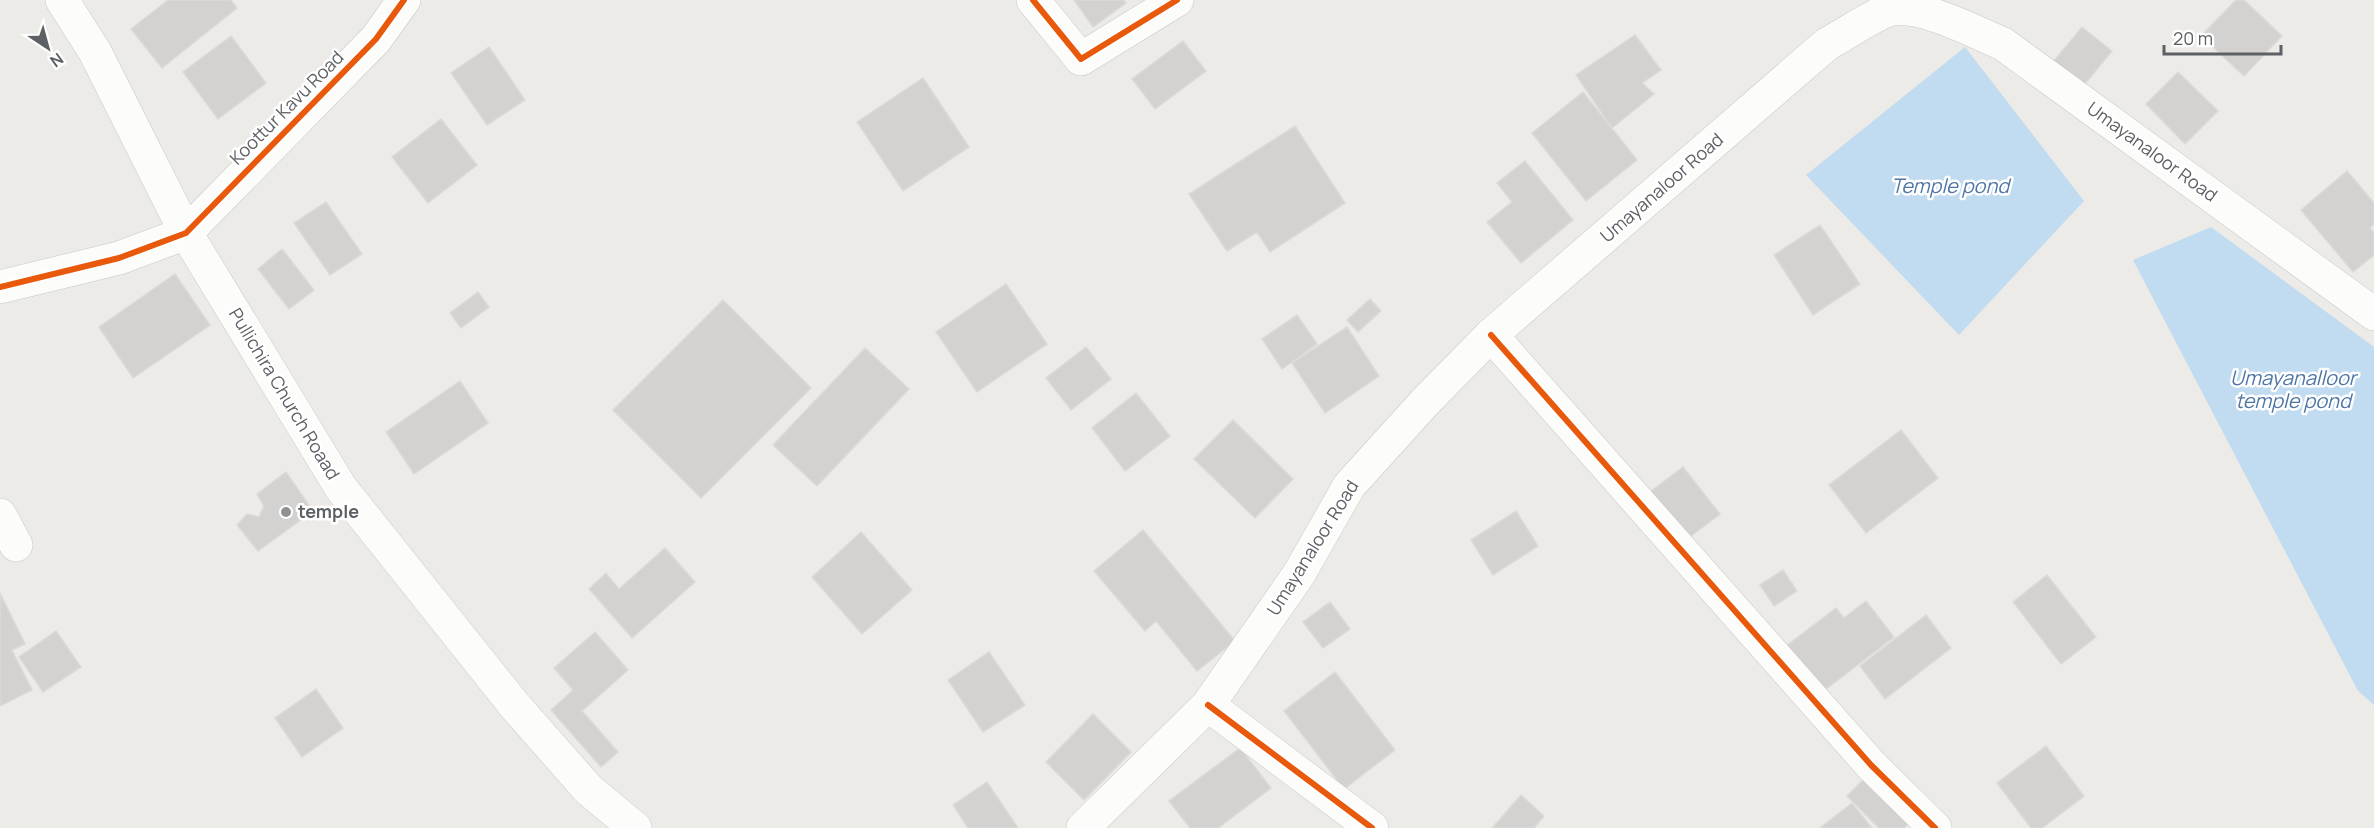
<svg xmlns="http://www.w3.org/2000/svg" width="2374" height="828" viewBox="0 0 2374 828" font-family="Manrope,sans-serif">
	<rect width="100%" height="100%" fill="#ecebe7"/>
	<path fill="#c1dbf0" d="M1965,47L2084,201L1959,335L1806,175Z
		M2211,227L2374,347V705L2358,691L2133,260Z"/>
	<path fill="#d3d2d0" stroke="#dbdad6" stroke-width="1.5" d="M168,0H231L237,8L162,68L131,29Z
		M1074,0H1124L1126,3L1093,27Z
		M2236,0H2244L2282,36L2244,76L2201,36Z
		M2082,27L2112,51L2084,85L2054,61Z
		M1635,35L1661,70L1642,83L1654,94L1612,128L1576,75Z
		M231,36L266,83L218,119L183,72Z
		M1183,41L1206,71L1155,109L1132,79Z
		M489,47L525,100L487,125L451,73Z
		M2178,72L2218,111L2185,144L2146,104Z
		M923,78L969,147L903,191L857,122Z
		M1583,92L1637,160L1586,201L1532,133Z
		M441,119L477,165L428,203L392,157Z
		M1295,126L1345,203L1270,252L1257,232L1227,251L1189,194Z
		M1525,161L1573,220L1521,263L1487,222L1512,202L1497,183Z
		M2347,171L2374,203V224L2370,228L2374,233V255L2353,272L2301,210Z
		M326,202L362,254L330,275L294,223Z
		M1820,225L1860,284L1813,315L1774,255Z
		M282,249L314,290L289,309L258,269Z
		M175,274L210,325L133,378L99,327Z
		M1006,284L1047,344L977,392L936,332Z
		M478,292L489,307L461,328L450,313Z
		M1370,299L1381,311L1358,332L1347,320Z
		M723,300L811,388L701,498L613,410Z
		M1297,315L1317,344L1282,369L1262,339Z
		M1347,327L1379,376L1325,413L1292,363Z
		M1086,347L1111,379L1071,410L1046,378Z
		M865,348L909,389L817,486L773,445Z
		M460,381L488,423L414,474L386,432Z
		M1136,393L1170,436L1125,471L1092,428Z
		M1233,420L1293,479L1255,518L1194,459Z
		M1901,430L1938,478L1866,533L1829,485Z
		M1683,467L1720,514L1683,542L1646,495Z
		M286,472L313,511L258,551L237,525L247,514L259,517L264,506L257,494Z
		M1516,511L1538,546L1493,575L1471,540Z
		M1143,530L1235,641L1197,671L1156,621L1145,631L1094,571Z
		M861,532L912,590L862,634L812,577Z
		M665,548L695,582L632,638L589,589L606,573L619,589Z
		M1783,570L1797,591L1774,606L1760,585Z
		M2047,575L2096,637L2061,664L2013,602Z
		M0,593L25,644L12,650L32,690L0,706Z
		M1866,601L1894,637L1817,696L1781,650L1836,608L1844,618Z
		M1330,602L1350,629L1323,648L1303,622Z
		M1926,615L1951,648L1885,699L1860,666Z
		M56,631L81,667L43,692L19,657Z
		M595,632L628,670L582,711L618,752L601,767L551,710L573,690L554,668Z
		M989,652L1025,705L983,732L948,680Z
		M1335,672L1395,750L1344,789L1284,711Z
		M316,689L343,728L302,757L275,718Z
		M1093,714L1131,752L1084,800L1046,762Z
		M2046,746L2084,796L2042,828H2031L1997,783Z
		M1240,748L1271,788L1218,828H1190L1169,801Z
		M1864,779L1908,824L1904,828H1879L1847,796Z
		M987,782L1018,828H968L953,805Z
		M1521,795L1544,816L1534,828H1492Z
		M1852,803L1872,828H1820Z"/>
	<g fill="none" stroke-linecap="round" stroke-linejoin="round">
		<defs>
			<path id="street" d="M1033,0L1081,59L1177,0
				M0,287L119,258L186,233L376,39L404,0
				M1491,335L1871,765L1935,828
				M0,515L16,545
				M1208,705L1372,828"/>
			<path id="secondary" d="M62,0L95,52L186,233L341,488L515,706L589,790L635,828
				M1083,828L1208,705L1299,574L1349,486L1425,402L1491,335L1827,44C1842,36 1874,15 1888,10C1919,2 1975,32 2003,44L2374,314"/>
		</defs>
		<use href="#street" stroke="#c7c7c7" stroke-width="34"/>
		<use href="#secondary" stroke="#c9c9c8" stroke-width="34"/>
		<use href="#street" stroke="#fcfcfb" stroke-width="33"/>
		<use href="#secondary" stroke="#fcfcfb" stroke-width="33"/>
		<defs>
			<path id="cycleway" d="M1033,0L1081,59L1177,0
				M0,287L119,258L186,233L376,39L404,0
				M1491,335L1871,765L1935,828
				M1208,705L1372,828"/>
		</defs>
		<use href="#cycleway" stroke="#fff" stroke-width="10"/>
		<use href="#cycleway" stroke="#e8590c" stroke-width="6"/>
	</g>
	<circle fill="#8f9192" stroke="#fff" stroke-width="2" cx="286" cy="512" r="6"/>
	<g text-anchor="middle" stroke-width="5" stroke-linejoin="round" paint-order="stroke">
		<g font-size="18" fill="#5d6064" stroke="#fff">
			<text transform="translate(287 108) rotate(-45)" y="6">Koottur Kavu Road</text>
			<text transform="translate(2152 152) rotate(36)" y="6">Umayanaloor Road</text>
			<text transform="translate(1662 188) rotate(-41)" y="6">Umayanaloor Road</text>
			<text transform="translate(284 394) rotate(59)" y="6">Pullichira Church Roaad</text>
			<text transform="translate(1313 548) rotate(-58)" y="6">Umayanaloor Road</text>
		</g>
		<g font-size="18" font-weight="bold" fill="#5d6064" stroke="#fff" text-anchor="start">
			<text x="298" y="518">temple</text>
		</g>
		<g font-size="20" font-style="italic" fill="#4e75a4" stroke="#fff">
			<text x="1950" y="193">Temple pond</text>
			<text x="2293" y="385">Umayanalloor<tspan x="2293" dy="23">temple pond</tspan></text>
		</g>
	</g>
	<g transform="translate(48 48) rotate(144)" stroke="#ffffff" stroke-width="4.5" paint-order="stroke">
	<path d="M0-4.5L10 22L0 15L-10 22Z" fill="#5d6064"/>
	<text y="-9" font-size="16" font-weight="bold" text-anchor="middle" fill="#5d6064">N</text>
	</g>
	<path d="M2164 45v9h117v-9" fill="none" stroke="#5d6064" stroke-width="3"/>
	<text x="2173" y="45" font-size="18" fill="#5d6064" stroke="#ffffff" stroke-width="4.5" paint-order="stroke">20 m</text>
</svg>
